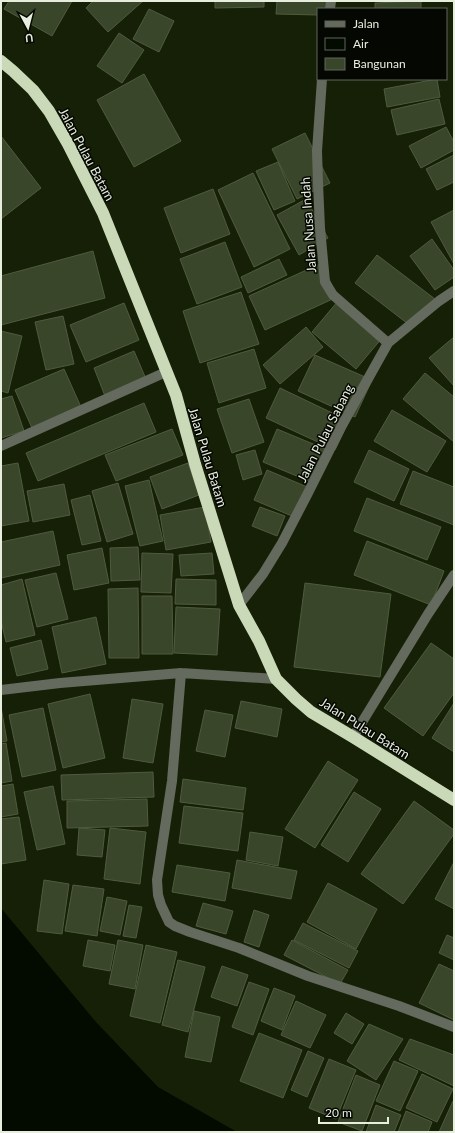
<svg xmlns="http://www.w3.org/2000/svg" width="455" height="1133" viewBox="0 0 455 1133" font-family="Lato,sans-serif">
	<rect width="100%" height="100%" fill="#162006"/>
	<path fill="#030a00" d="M1,908L96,1022L158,1087L237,1132H1Z"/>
	<path fill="#3a462a" stroke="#4f5b3e" d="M9,1H72L52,36L4,9Z
		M93,1H143L108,32L86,8Z
		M215,1H264V7L215,8Z
		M277,1H330V9H318V15L276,14Z
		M421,1V9H375V3Z
		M149,9L174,21L159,52L133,39Z
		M119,33L144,50L122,83L97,66Z
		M144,74L181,141L134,167L97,100Z
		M437,79L440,97L387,107L384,89Z
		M439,99L445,124L397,135L391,110Z
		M446,127L454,142V150L421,168L409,146Z
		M305,133L330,183L297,199L272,149Z
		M1,136L41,188L1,219Z
		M454,155V182L437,190L426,169Z
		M278,162L295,201L274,210L256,171Z
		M253,173L290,249L254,267L218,190Z
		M213,189L230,234L181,253L164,208Z
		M306,199L328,238L299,255L277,215Z
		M454,210V264L431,222Z
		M432,239L454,270V277L435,290L410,256Z
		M225,242L242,287L197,304L180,259Z
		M93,251L105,298L1,325V276Z
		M377,255L435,299L412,327L355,283Z
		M279,259L287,275L248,293L241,277Z
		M322,263L337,297L265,330L249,296Z
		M241,292L259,344L200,363L183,311Z
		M338,301L382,338L356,369L312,332Z
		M124,303L139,340L86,362L70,325Z
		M63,316L74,364L46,370L35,322Z
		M306,327L323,347L280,384L263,365Z
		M1,331L22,336L8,393L1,391Z
		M454,337V386L429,358Z
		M254,349L266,388L219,403L207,363Z
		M134,351L146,379L105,396L94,368Z
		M315,355L372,380L355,417L298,391Z
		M64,369L81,407L32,428L15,390Z
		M425,373L454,397V442L403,399Z
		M280,388L349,421L335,450L266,418Z
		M12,396L24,431L1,438V399Z
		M249,399L264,442L232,453L217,409Z
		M144,403L156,432L38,481L26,453Z
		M392,410L446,441L427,472L374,441Z
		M172,429L183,455L116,481L105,455Z
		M277,429L330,451L316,484L263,462Z
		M255,450L262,474L243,480L236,455Z
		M369,450L409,469L394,501L354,482Z
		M18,463L29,521L1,526V466Z
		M188,463L199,495L162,509L150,477Z
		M267,470L312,489L299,519L254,500Z
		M413,471L454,487V525L400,504Z
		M149,480L163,541L140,546L125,486Z
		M118,483L133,534L107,542L92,491Z
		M64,484L70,515L33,522L27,491Z
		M90,495L101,541L82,545L71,500Z
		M367,498L441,527L427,560L354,531Z
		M205,507L211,542L166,550L160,515Z
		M260,507L285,516L277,536L252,526Z
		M53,531L60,565L1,578V542Z
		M367,541L444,571L431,605L354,575Z
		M138,547L140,580L111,581L110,548Z
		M102,548L109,583L74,590L67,555Z
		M142,553L173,554L171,593L141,592Z
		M212,553L214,574L181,576L179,555Z
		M56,573L68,619L37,627L25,580Z
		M22,579L35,635L6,642L1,621V585Z
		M176,579L216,580V605L175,604Z
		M305,583L391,594L380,677L294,667Z
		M138,588L139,658H109L108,589Z
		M142,596H172L173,654H142Z
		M176,607L220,609L217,655L174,653Z
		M96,617L106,664L62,673L52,627Z
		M41,640L48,669L17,676L10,648Z
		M431,643L454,659V693L423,736L384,708Z
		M90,694L105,758L63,768L48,704Z
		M132,699L163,704L153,763L123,758Z
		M241,701L282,709L277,737L235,728Z
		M454,703V752L432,738Z
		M1,707L7,741L1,742Z
		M43,708L56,770L22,777L9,715Z
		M205,710L233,715L225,757L196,751Z
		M6,743L12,781L1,783V744Z
		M328,761L358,780L315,848L285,829Z
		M153,772L154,797L62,800L61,775Z
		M183,779L246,788L243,810L180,802Z
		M13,784L18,814L1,817V786Z
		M53,786L65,844L37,850L24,792Z
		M354,792L381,809L348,862L321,845Z
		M147,799L148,826L67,828V801Z
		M414,801L454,830V834L403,904L361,874Z
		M184,806L243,813L238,851L179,843Z
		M19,817L26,860L1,864V819Z
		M79,828L105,830L102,857L77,855Z
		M110,828L146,832L140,884L104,879Z
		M250,832L283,837L278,866L246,860Z
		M237,860L297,871L291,899L232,888Z
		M454,862V909L435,899Z
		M177,865L230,873L225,901L172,892Z
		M44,880L69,884L62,934L37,931Z
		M328,883L377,909L356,949L307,922Z
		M73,885L104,889L97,936L65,931Z
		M107,897L127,901L120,935L100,931Z
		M203,903L233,911L226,934L196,926Z
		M129,905L142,907L136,938L123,936Z
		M254,910L269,915L259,947L244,942Z
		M303,923L358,951L349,968L294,940Z
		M447,935L454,938V960L439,953Z
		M88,940L115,945L110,971L83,966Z
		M118,940L143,945L135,989L109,984Z
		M292,940L348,970L340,984L284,955Z
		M146,945L177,952L160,1023L130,1016Z
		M178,960L205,967L188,1032L162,1025Z
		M439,964L454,971V1020L419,1003Z
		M222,966L248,975L237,1006L211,997Z
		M249,982L269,989L253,1035L232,1027Z
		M274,988L295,996L282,1030L261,1021Z
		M296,1001L326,1015L310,1048L281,1035Z
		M194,1011L220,1017L211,1062L185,1057Z
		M346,1013L364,1024L352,1044L334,1033Z
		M369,1024L403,1039L376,1080L347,1061Z
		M259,1033L302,1050L283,1098L240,1081Z
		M410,1039L454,1055V1086L399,1060Z
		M308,1051L324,1058L307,1097L291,1090Z
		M329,1059L356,1070L336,1119L309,1108Z
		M394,1061L418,1071L400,1111L376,1101Z
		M422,1074L453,1089L437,1122L406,1108Z
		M356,1075L380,1085L362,1131L338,1122Z
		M453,1101L454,1102V1132H439Z
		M376,1105L401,1115L394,1132H366Z
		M406,1111L432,1122L428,1132H398Z"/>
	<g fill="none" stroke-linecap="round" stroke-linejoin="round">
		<path stroke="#646a5d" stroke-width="10" d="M330,9L331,1
			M322,79L317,151L318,183L320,228L325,282L333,295L388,343
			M1,446L166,372
			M239,605L263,574L282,543L308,493L341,427L388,343L439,301L454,291
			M181,673L172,781L157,880L158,895L161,905L169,922L175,926L190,932L239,948L308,976L399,1006L454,1027
			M1,690L60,683L181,673L276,679
			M353,737L428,614L454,575"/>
		<path stroke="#cad9b8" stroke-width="12" d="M1,61L13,71L33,90L49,111L68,144L103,213L176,395L195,464L239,605L259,641L276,679L296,699L311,712L353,737L454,800"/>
	</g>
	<g text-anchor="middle" stroke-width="3" stroke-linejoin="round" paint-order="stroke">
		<g font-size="13" fill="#e7eede" stroke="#050802">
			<text transform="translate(87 154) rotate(62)" y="5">Jalan Pulau Batam</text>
			<text transform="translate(308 225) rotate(-94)" y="5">Jalan Nusa Indah</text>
			<text transform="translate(325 433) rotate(-63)" y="5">Jalan Pulau Sabang</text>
			<text transform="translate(208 457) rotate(73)" y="5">Jalan Pulau Batam</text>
			<text transform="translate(365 728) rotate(32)" y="5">Jalan Pulau Batam</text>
		</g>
	</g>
	<rect width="455" height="1133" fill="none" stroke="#e7eede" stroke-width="4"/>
	<rect x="317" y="8" width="130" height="72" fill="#050802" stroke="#5f645a"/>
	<rect x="325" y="21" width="20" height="6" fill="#646a5d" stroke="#5f645a"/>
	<text x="353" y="28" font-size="12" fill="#e7eede">Jalan</text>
	<rect x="325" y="38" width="20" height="12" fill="#030a00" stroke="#5f645a"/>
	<text x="353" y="48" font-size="12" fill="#e7eede">Air</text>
	<rect x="325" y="58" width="20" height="12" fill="#3a462a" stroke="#5f645a"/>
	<text x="353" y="68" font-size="12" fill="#e7eede">Bangunan</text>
	<g transform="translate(28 28) rotate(173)" stroke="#050802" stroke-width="3" paint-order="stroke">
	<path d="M0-3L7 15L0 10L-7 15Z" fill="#e7eede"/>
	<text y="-6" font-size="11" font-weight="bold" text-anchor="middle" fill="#e7eede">U</text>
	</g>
	<path d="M319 1117v6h69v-6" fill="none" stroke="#e7eede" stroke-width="2"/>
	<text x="325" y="1117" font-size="12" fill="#e7eede" stroke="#050802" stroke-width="3" paint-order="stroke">20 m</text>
</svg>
